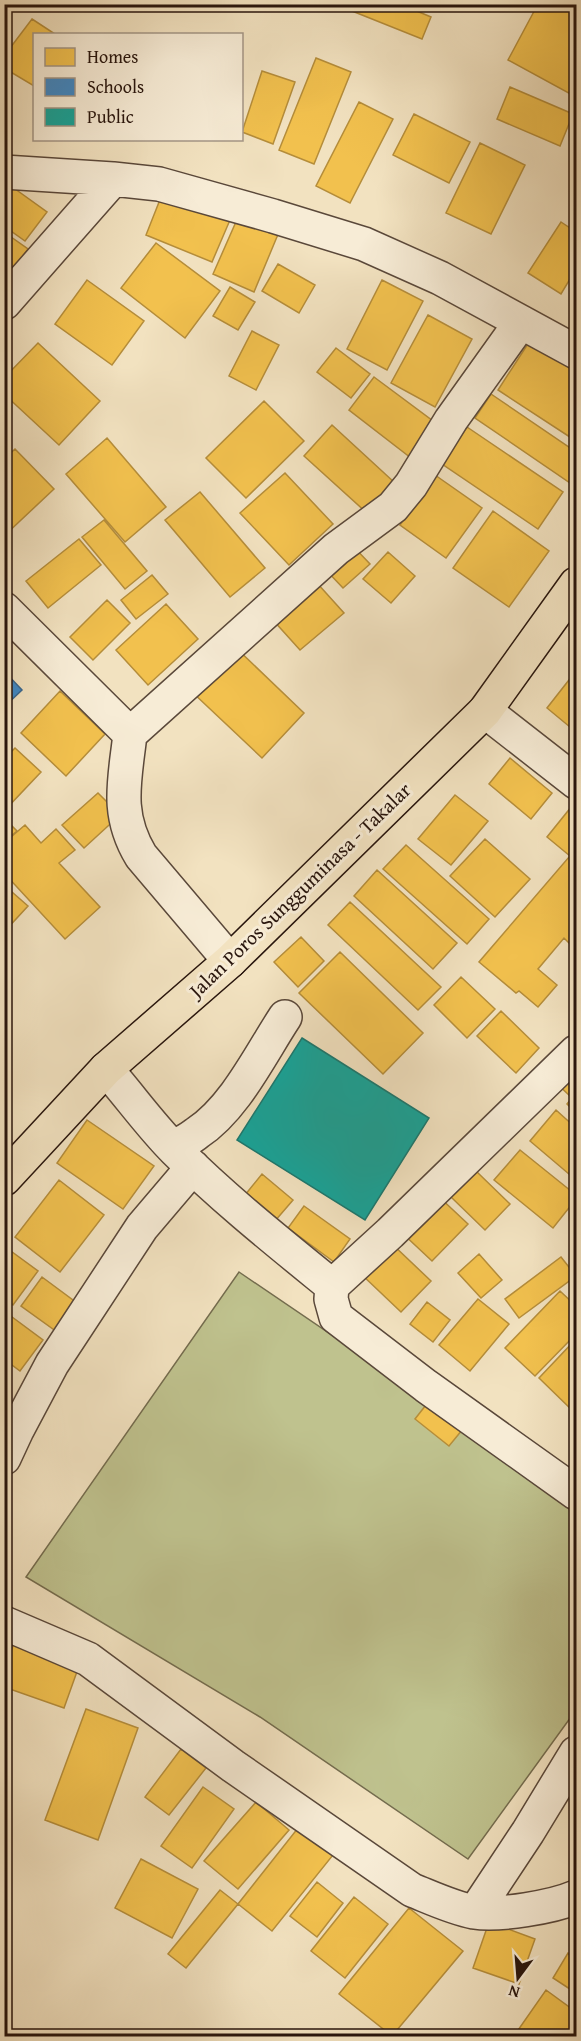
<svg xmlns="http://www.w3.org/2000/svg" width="581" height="2041" viewBox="0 0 581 2041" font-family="'Gentium Book Plus',serif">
	<rect width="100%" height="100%" fill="#f2e2c0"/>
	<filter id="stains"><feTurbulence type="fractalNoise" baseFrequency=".00333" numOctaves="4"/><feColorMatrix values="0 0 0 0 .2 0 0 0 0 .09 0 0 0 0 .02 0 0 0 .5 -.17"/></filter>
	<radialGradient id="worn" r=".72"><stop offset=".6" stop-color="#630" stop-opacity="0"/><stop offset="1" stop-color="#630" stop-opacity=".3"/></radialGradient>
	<path fill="#bfc28e" stroke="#746c4e" stroke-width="1.5" d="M239,1272L576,1501V1710L468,1859L260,1717L26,1577Z"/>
	<path fill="#f2c14e" stroke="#b58d3a" stroke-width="1.5" d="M343,4H400L431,17L422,39L342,7Z
		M538,4H576V97L508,60Z
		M32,19L55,34H34V86L4,68V56Z
		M316,58L351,72L314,164L279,150Z
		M262,71L295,82L273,144L242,132Z
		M510,87L573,114L560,146L497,119Z
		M359,102L393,119L350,203L316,186Z
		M414,114L470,142L449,183L393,155Z
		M480,143L525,165L491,234L446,213Z
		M4,181L47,212L25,241L4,226Z
		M163,192L230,220L212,262L146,235Z
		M239,215L279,232L254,292L213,274Z
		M561,222L576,232V269L561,294L528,273Z
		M4,232L28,249L6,279L4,278Z
		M156,243L220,291L185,338L121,288Z
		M278,264L315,285L299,313L262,291Z
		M87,280L144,321L112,365L55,324Z
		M382,280L423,301L387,370L347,349Z
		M230,287L255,302L238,330L213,316Z
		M428,315L472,339L435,407L391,383Z
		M252,331L279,345L256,390L229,376Z
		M533,336L576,364V441L498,390Z
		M38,343L100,401L59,445L4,394V378Z
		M336,348L370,374L351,398L317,372Z
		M374,377L437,424L411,458L349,410Z
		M491,394L576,452V487L475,418Z
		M264,401L304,441L246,498L206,458Z
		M332,425L395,483L368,514L304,456Z
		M467,427L563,492L538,529L442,464Z
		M107,438L166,507L125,542L66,474Z
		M15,449L54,489L4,536V459Z
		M285,473L333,524L289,565L240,513Z
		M435,475L482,508L446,558L400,525Z
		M200,492L265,568L230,597L165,520Z
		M493,511L549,551L509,607L453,568Z
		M104,520L147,571L125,589L82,537Z
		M79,539L101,565L48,608L26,581Z
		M351,544L370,564L343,588L325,569Z
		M388,552L415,576L391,603L363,579Z
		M152,575L168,594L136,619L121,600Z
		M317,583L344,613L300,650L273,620Z
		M107,600L130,623L93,660L70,637Z
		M166,604L198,639L148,685L116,650Z
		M234,646L304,713L262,758L191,691Z
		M576,671V732L547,708Z
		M60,691L105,734L66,776L21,733Z
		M15,748L41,772L4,811V759Z
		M510,758L552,793L531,819L489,784Z
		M98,793L120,815L84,848L62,825Z
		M455,795L488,821L451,865L418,839Z
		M576,801V861L547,837Z
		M4,818L17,831L4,842Z
		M25,825L41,843L56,829L75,850L59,863L100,907L65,939L4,873V843Z
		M485,839L530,879L495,917L450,876Z
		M406,845L489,919L467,944L383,869Z
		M569,857L576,864V950L564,938L538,969L557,985L538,1007L519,991L516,993L479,962Z
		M377,870L457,943L433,969L354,896Z
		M4,885L28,906L4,932Z
		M350,902L441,987L418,1010L328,925Z
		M301,937L324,961L298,987L274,962Z
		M340,952L423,1033L383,1074L299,993Z
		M461,977L495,1009L467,1038L434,1005Z
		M501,1011L539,1048L516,1073L477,1036Z
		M576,1065V1091L571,1097L553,1080Z
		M576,1093V1113L567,1104Z
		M556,1110L576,1128V1180L530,1141Z
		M87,1120L154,1166L123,1209L57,1163Z
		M520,1150L576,1195V1199L553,1228L494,1180Z
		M476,1171L510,1204L485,1230L451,1197Z
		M262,1174L293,1200L275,1221L245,1195Z
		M59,1180L104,1215L60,1272L15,1237Z
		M436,1194L468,1224L432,1261L400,1231Z
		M304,1206L350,1239L334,1262L288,1228Z
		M390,1242L431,1281L401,1312L360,1273Z
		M4,1246L38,1271L13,1305L4,1299Z
		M479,1254L502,1280L481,1298L458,1273Z
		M561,1257L576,1276L519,1318L505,1299Z
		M42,1277L85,1309L64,1337L21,1306Z
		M560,1291L576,1306V1334L535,1376L505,1348Z
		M478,1299L509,1324L470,1371L439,1345Z
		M427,1302L450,1320L433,1342L410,1324Z
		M4,1311L43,1340L20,1371L4,1359Z
		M576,1339V1414L539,1378Z
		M433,1396L467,1424L449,1446L415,1419Z
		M14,1643L79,1666L64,1708L4,1687V1670Z
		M86,1709L138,1728L98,1840L45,1820Z
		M181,1749L206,1768L169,1815L145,1797Z
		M203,1787L234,1809L192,1868L161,1846Z
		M256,1802L289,1830L238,1889L204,1861Z
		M298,1828L333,1855L272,1931L238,1904Z
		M141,1859L198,1889L172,1938L115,1908Z
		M317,1882L343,1903L317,1937L290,1916Z
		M220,1890L238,1904L186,1968L168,1954Z
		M354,1897L388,1924L345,1978L311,1951Z
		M409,1908L463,1951L392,2036L339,1994Z
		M489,1922L535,1939L519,1984L473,1968Z
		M568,1953L576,1958V1993L553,1978Z
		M546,1990L576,2012V2036H521L516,2033Z"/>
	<path fill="#3f88c5" stroke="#38668e" stroke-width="1.5" d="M4,671L22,690L4,707Z"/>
	<path fill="#17a398" stroke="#1c786e" stroke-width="1.5" d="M302,1038L429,1118L365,1220L237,1140Z"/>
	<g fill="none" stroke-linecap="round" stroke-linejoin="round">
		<defs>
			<path id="minor" d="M4,172L113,179L159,184L273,216L364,244L440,278L576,352
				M4,303L113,179
				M4,609L130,734C125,780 115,813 141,856L230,961
				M485,711L576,782
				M130,734L336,549L393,507L411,485L451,420L521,322
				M576,1052L390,1233L332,1286L331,1299L336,1317L426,1386L576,1493
				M106,1069C129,1095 150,1125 175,1150C224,1199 278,1242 332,1286
				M173,1148C181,1143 190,1139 197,1133C235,1108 260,1055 285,1017
				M4,1458L17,1430L52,1364L142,1227L193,1167
				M4,1623L88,1659L233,1766L412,1890C432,1898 453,1908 474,1912C499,1916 553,1907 576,1897
				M475,1912L528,1832L576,1753"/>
			<path id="highway" d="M4,1179L106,1069L230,961L485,711L576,584"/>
		</defs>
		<use href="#minor" stroke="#5a483a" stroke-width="36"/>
		<use href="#highway" stroke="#28150d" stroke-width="36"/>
		<use href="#minor" stroke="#f7ecd6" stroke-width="33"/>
		<use href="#highway" stroke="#f2e2c0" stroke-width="33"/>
	</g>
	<g text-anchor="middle" stroke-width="6" stroke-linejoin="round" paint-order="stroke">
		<g font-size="20" fill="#28150d" stroke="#f7ecd6">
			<text transform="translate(300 890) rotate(-44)" y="7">Jalan Poros Sungguminasa - Takalar</text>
		</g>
	</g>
	<rect width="581" height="2041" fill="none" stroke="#f2e2c0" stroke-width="24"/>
	<rect x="6" y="6" width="569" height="2029" fill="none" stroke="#28150d" stroke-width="3"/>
	<rect x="12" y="12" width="557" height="2017" fill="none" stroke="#28150d" stroke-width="1.5"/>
	<rect x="33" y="33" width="210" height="108" fill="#f7ecd6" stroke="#a49686" stroke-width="1.5"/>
	<rect x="45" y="48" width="30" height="18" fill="#f2c14e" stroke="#a49686" stroke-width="1.5"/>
	<text x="87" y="63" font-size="18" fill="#28150d">Homes</text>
	<rect x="45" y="78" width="30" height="18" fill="#3f88c5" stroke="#a49686" stroke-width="1.5"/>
	<text x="87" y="93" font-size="18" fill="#28150d">Schools</text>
	<rect x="45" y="108" width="30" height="18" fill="#17a398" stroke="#a49686" stroke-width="1.5"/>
	<text x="87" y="123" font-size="18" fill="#28150d">Public</text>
	<g transform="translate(518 1978) rotate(196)" stroke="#f7ecd6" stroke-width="4.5" paint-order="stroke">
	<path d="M0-4.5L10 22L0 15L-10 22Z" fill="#28150d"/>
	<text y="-9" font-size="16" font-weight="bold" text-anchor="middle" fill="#28150d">N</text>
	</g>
	<rect width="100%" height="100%" filter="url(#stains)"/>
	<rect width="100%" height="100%" fill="url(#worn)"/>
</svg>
